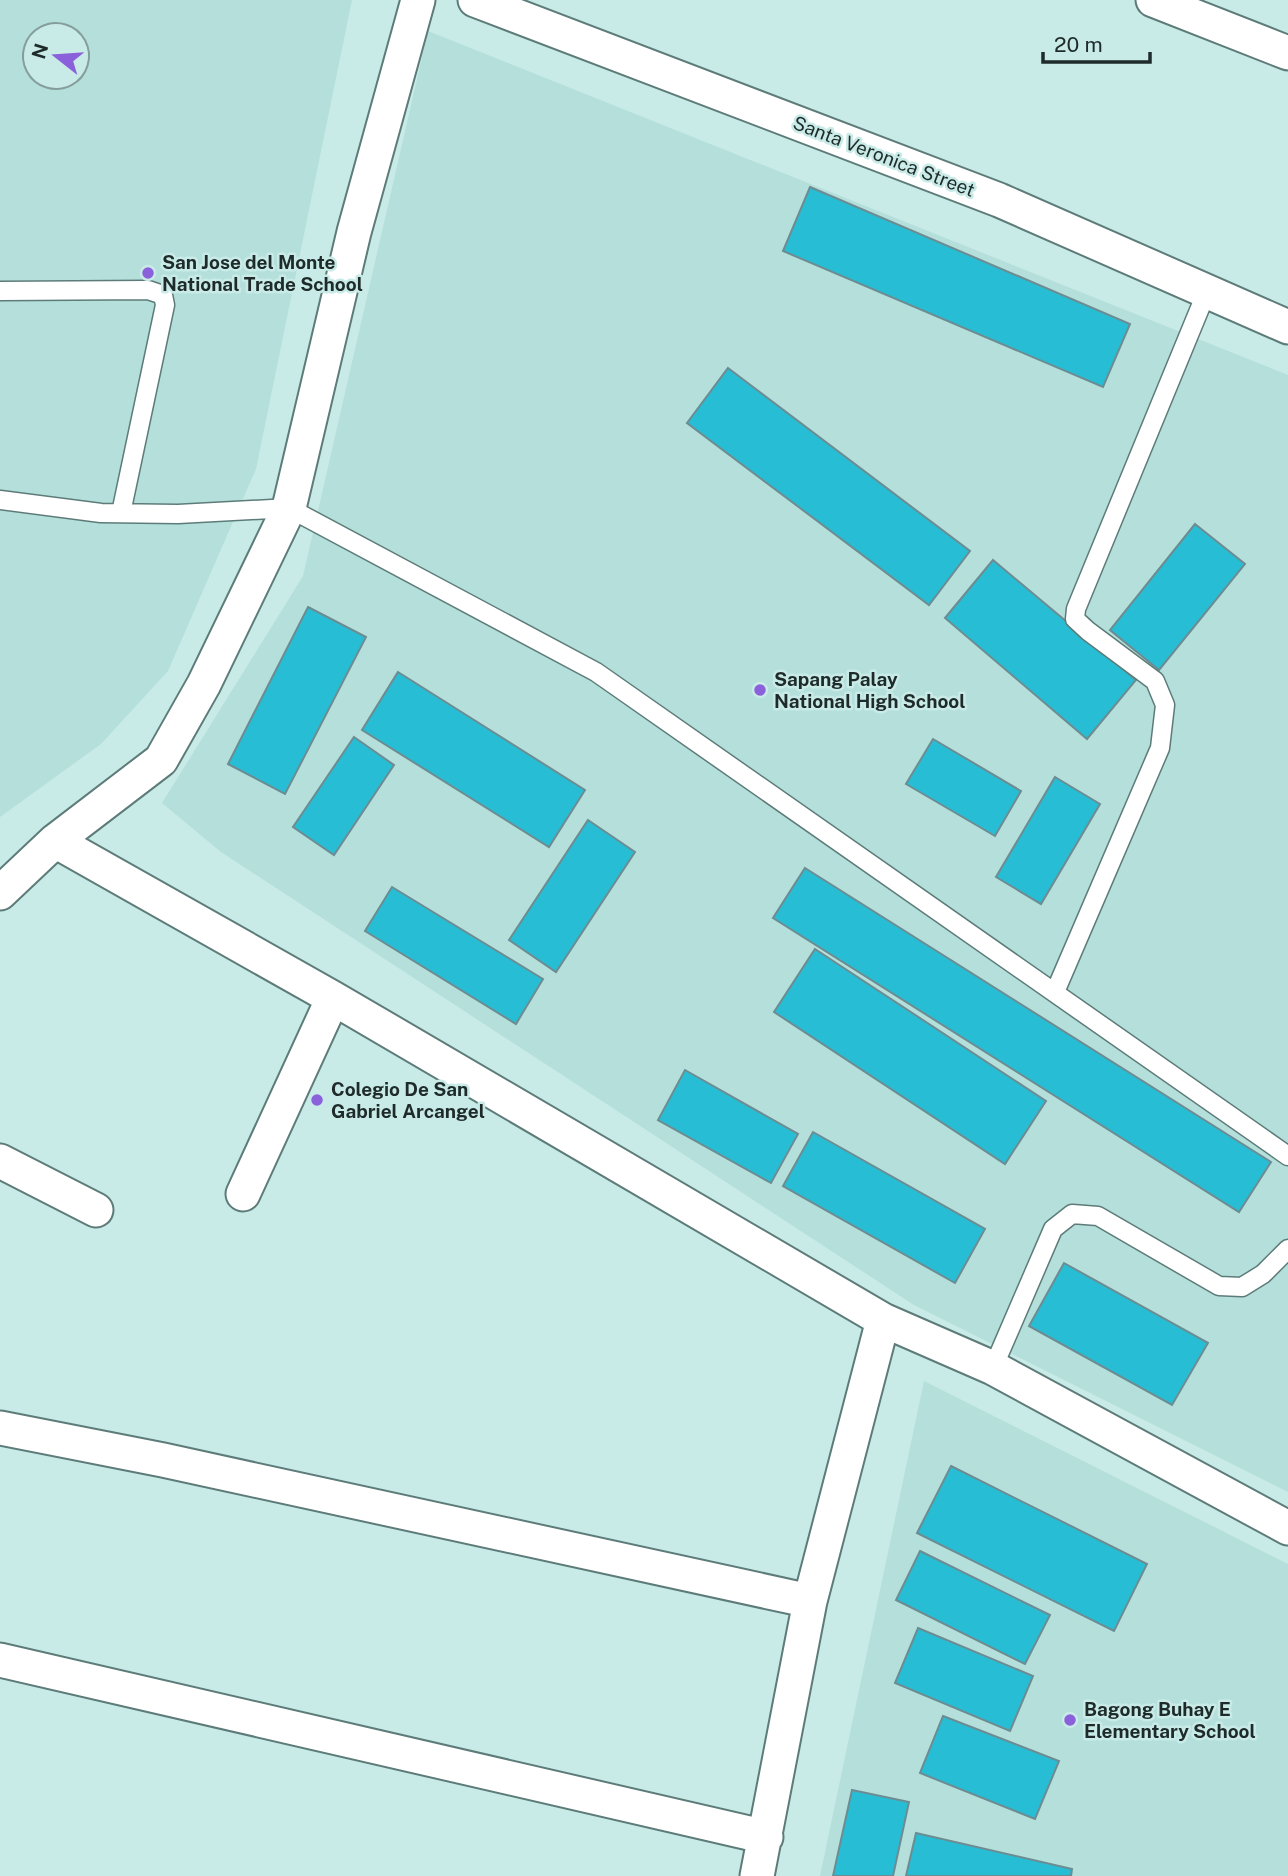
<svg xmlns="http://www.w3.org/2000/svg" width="1288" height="1876" viewBox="0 0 1288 1876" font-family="'Public Sans',sans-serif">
	<rect width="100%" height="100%" fill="#c9ebe8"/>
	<path fill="#b4dfdb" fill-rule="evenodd" d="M0,0H352L256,469L168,671L101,744L0,817ZM35,35H77V77H35Z
		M428,31L1288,375V1492L914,1305L221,852L162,803L303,576Z
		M924,1381L1288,1564V1876H820Z"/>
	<path fill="#27bed5" stroke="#6d8c92" stroke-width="2" d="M810,187L1130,324L1103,387L783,251Z
		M728,368L970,551L929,605L687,423Z
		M1195,524L1245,564L1159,670L1110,630Z
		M993,560L1136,680L1087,739L945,618Z
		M308,607L366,637L285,794L228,764Z
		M398,672L585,790L549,847L362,730Z
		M354,737L394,765L334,855L293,827Z
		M933,739L1021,791L995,836L906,784Z
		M1055,777L1100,804L1041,904L996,877Z
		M588,820L635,852L556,972L509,940Z
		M805,868L1271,1162L1239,1212L773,918Z
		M392,887L543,979L516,1024L365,931Z
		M815,949L1046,1101L1005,1164L774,1012Z
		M685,1070L798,1134L771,1183L658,1120Z
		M813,1132L985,1229L955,1283L783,1186Z
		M1064,1263L1208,1343L1172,1405L1029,1326Z
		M951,1466L1147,1564L1114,1631L917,1533Z
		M920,1551L1050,1615L1025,1664L896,1600Z
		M918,1628L1033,1676L1010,1731L895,1683Z
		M943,1716L1059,1761L1035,1819L920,1773Z
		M852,1790L909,1802L893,1876H833Z
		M916,1833L1072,1869L1071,1876H906Z"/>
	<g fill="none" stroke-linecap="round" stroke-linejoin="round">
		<defs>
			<path id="lane" d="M0,291L148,290L163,295L165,305L121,513
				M0,500L101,513L178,514L289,508L596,672L1288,1156
				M1055,992L1160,748L1165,705L1155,681L1088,631L1075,619L1076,609L1207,291
				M993,1368L1053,1229L1072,1214L1098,1216L1219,1286L1242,1287L1263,1274L1288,1249"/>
			<path id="street" d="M475,0L999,200L1288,327
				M1153,0L1288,53
				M55,841L333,998L883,1320L993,1368L1288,1528
				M0,893L55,841L161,760L204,684L289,508L354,232L418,0
				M0,1161L96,1210
				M243,1194L333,998
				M0,1428L163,1460L810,1601
				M0,1660L766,1837
				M757,1876L810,1601L883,1320"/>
		</defs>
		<use href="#lane" stroke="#5d7c79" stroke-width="21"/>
		<use href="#street" stroke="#5d7c79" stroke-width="37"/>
		<use href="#lane" stroke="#fff" stroke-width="18"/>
		<use href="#street" stroke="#fff" stroke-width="33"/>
	</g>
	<g fill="#8b61db" stroke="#c9ebe8" stroke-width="2.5">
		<circle cx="148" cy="273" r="7"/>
		<circle cx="760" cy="690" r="7"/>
		<circle cx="317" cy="1100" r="7"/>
		<circle cx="1070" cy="1720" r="7"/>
	</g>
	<g text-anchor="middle" stroke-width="5" stroke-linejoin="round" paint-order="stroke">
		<g font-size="19" fill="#1e2b2a" stroke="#c9ebe8">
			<text transform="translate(884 156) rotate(21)" y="7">Santa Veronica Street</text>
		</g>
		<g font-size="19" font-weight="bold" fill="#1e2b2a" stroke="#c9ebe8" text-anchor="start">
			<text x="162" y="269">San Jose del Monte<tspan x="162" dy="22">National Trade School</tspan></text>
			<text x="774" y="686">Sapang Palay<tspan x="774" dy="22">National High School</tspan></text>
			<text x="331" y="1096">Colegio De San<tspan x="331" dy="22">Gabriel Arcangel</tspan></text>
			<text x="1084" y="1716">Bagong Buhay E<tspan x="1084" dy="22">Elementary School</tspan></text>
		</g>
	</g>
	<g transform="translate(56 56) rotate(287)"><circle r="33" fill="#c9ebe8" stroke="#859e9c" stroke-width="2"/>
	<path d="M0-5L12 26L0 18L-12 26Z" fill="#8b61db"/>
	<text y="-10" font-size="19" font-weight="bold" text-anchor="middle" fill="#1e2b2a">N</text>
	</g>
	<path d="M1043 52v10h107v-10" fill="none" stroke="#1e2b2a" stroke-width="3.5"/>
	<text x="1054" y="52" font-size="21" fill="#1e2b2a" stroke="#c9ebe8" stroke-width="5" paint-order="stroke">20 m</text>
</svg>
